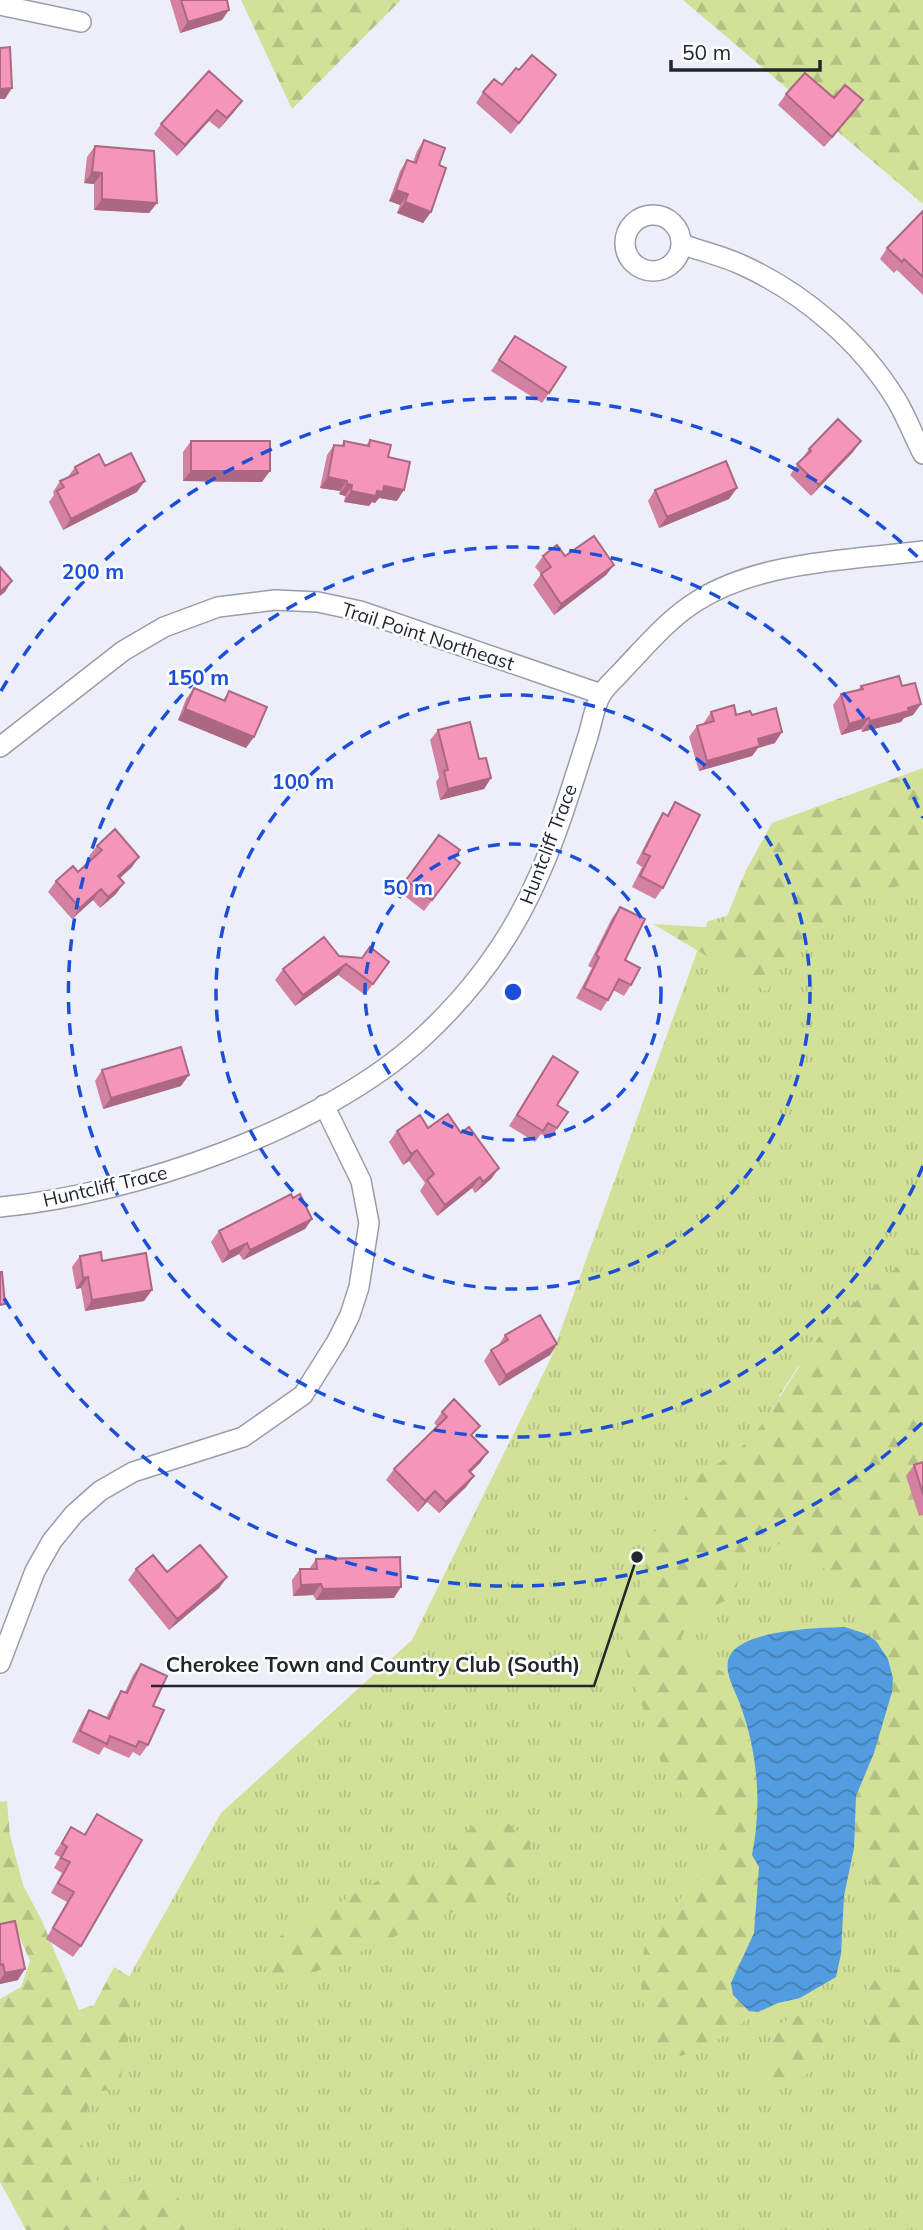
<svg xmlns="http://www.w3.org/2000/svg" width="923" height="2230" viewBox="0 0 923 2230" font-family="Mulish,sans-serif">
	<defs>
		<pattern id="grass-tufts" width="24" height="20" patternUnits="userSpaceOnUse" patternTransform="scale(1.75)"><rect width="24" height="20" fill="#d1e198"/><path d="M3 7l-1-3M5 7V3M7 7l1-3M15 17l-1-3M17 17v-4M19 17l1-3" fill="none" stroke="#b3c183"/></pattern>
		<pattern id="forest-firs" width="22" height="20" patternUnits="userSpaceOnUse" patternTransform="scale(1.75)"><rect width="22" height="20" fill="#d1e198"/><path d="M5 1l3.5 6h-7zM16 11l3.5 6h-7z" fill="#b3c183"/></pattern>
		<pattern id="water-waves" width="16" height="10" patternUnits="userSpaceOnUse" patternTransform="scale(1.75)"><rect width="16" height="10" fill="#529cdf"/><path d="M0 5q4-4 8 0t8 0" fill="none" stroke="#447fb5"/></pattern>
	</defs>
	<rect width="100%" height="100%" fill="#eceffa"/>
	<path fill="url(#grass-tufts)" d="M923,863V1293L798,1367L779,1396L866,1592L923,1811V2230H185L53,2187L76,2071L221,1813L412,1640L550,1360L708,921Z"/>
	<path fill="url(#forest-firs)" d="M241,0H401L292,109Z
		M683,0H923V204Z
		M923,768V878L867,896L795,944L767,992L653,924L722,928L746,870L772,823Z
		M923,1246V2044L902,2059L867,2022L862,1999L870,1981L891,1978L904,1960L907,1933L863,1871L854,1848L856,1796L874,1753L893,1678L888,1659L829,1572L788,1543L754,1548L742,1566L734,1597L693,1615L681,1638L695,1658L723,1672L730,1682L741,1707L757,1779V1829L752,1855C772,1891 745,1958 733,1995L749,2011L758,2012L704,2049L681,2056L656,2046L642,1997L640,1969L646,1941L692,1884L709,1870L723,1842L690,1806L662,1765L635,1684L621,1632L628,1603L644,1582L649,1536L670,1520L701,1474L735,1453L756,1433L826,1326Z
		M7,1801L10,1835L23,1885L42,1921L79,2010L94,2005L114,1967L135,1980L133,2012L119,2089L92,2092L81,2135L85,2164L100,2184L141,2181L173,2192L206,2230H26L0,2182V1999L21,1987L30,1961L18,1933L0,1926V1802Z
		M484,1818H501L531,1842L511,1895L443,1915L315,1972L274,1975L264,1962L267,1944L386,1876L432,1872L466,1832Z
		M800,2015L830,2025L833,2040C813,2074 806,2080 767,2088L748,2070L765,2061L775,2026Z"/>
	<path fill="url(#water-waves)" d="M845,1627L866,1634L876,1641L888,1659L893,1678L892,1692L874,1753L856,1796L854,1848L844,1896L841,1954L836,1977L800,1998L778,2003L758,2012L749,2011L733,1995L731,1983L754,1933L759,1867L752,1855C762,1806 758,1754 741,1707C737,1693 725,1677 728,1661C734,1629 820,1628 845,1627Z"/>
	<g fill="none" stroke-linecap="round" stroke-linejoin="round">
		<defs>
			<path id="street" d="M0,5L81,22
				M625 243a28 28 0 1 1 56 0a28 28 0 1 1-56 0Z
				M681,244C701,251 723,256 742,265C804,293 862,343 897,401C907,418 914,437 923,454
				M0,747L123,651L164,627L218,607L275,600L318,602L360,611L601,694
				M0,1207C132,1195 324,1129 422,1038C472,992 512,938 539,875C559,831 573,782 588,736C592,723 594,707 601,695C605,687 615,679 621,672C645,647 668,619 697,601C760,561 851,560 923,551
				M0,1663L35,1571L52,1541L74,1514L100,1491L133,1472L243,1437L303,1395L337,1341L350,1315L359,1287L369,1223L361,1181L324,1105"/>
		</defs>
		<use href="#street" stroke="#9a9da7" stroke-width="22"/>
		<use href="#street" stroke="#fff" stroke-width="19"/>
	</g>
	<path fill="#d480a0" d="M170,0H227L222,20L180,33Z
		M519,70L556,75L511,134L476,103L483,92L502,85Z
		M209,71L234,112L219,129L209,121L177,156L154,134L161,124Z
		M786,94L834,98L855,111L824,147L778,105Z
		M424,140L439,165L431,212L423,223L397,213L400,205L389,201L400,171L407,160L413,162L417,151Z
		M95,146L157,203L149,213L94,210V184L84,183L87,157Z
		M923,211V295L897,270L894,273L880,259L887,248Z
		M515,336L549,393L542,403L491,371Z
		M370,440L388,457L397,501L379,498L375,503L372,502L369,506L344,502L345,496L339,494L340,491L320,488L327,455L334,445L341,446L344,441L366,446Z
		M191,441L262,482L183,481V452Z
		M809,449L853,452L811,496L790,475Z
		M105,466L137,492L63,530L49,502L54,495L53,492L60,481L67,478L75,467Z
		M737,488L729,499L659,528L648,501L655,490Z
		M543,556L614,565L606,575L554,615L533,585L541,574L535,567Z
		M861,686H902L921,704L913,715L904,718L901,722L862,732L861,729L841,735L833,705L841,694L858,690Z
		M194,688L223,700L229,691L246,748L178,720L186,699Z
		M711,712L752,715L775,743L758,748L752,756L699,771L689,737L697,726L703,724Z
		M438,730L479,759L491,778L484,789L440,800L436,782L439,777L430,740Z
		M675,802L663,888L655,899L632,887L642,867L636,863L656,824L663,813L667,815Z
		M439,835L454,858L460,863L424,911L398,891Z
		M97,846L132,867L120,878L116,894L100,908L93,900L72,919L48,892L56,881L78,872L92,859L89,856Z
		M620,907L625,960L631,985L624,996L613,990L608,1000L601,1011L576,998L592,968L588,966L612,918Z
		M339,956L389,962L365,995L338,975L295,1006L275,980L283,969Z
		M553,1056L557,1105L568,1112L550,1139L541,1134L535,1142L509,1126Z
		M102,1070L181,1086L103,1109L95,1081Z
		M428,1128L461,1133L499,1168L491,1179L475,1193L472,1188L437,1216L420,1191L425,1183L409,1161L403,1165L389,1142L397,1131Z
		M293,1198L312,1219L305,1229L243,1260L239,1254L222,1263L211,1242L219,1231Z
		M80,1256L102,1261L152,1290L144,1301L85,1311L81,1288L76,1289L72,1267Z
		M505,1335L557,1344L550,1355L499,1386L484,1361L491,1350L498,1346Z
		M442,1412L472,1437L488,1452L480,1463L470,1472L474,1476L466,1487L439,1513L427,1502L418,1512L386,1480L394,1469L437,1426L434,1423Z
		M923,1462V1515L919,1516L906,1476L914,1465Z
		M316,1559L394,1598L316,1600L313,1595L293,1596L292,1580L300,1569H309Z
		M136,1569L167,1572L227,1577L219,1588L169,1630L128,1580Z
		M141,1664L153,1706L148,1745L140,1756L133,1752L129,1758L104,1747L99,1755L72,1742L82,1721L89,1710L106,1718L114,1702L121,1691L125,1692L133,1675Z
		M97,1814L81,1946L73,1957L46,1939L67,1902L51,1893L62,1873L54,1868L60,1857L54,1854L71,1827L84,1835Z
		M0,1924L18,1980L0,1984Z"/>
	<path fill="#ac6882" d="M229,10L222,20L180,33L188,22Z
		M12,88L5,99H0V89Z
		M863,100L855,111L824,147L832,137Z
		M242,101L234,112L219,129L227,118Z
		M217,110L209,121L177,156L185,145Z
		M92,172L102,173L94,184L84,183Z
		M396,190L408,194L400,205L389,201Z
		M102,199L157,203L149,213L94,210Z
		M405,202L431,212L423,223L397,213Z
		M861,441L853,452L811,496L819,485Z
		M191,471H270L262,482L183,481Z
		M328,477L347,481L340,491L320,488Z
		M145,481L137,492L63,530L71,519Z
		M347,484L352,485L345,496L339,494Z
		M384,486L404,490L397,501L379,498L375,503L372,502L369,506L344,502L351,491H377Z
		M737,488L729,499L659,528L667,517Z
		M614,565L606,575L554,615L561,604Z
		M12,581L5,592L0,596V592Z
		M921,704L913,715L904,718L901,722L862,732L870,721Z
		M185,709L254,737L246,748L178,720Z
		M869,718L861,729L841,735L849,724Z
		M782,732L775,743L758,748L752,756L699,771L707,761L758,739Z
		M491,778L484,789L440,800L448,789Z
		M139,857L132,867L110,887L118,876Z
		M124,883L116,894L100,908L108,897Z
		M101,889L93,900L72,919L80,908Z
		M346,964L338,975L295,1006L303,995Z
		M189,1075L181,1086L103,1109L111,1098Z
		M417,1150L409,1161L403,1165L411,1154Z
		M499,1168L491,1179L475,1193L483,1182Z
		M480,1177L472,1188L437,1216L445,1205Z
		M312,1219L305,1229L243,1260L250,1250Z
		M247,1243L239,1254L222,1263L229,1252Z
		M88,1277L81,1288L76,1289L83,1278Z
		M152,1290L144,1301L85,1311L92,1300Z
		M557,1344L550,1355L499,1386L506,1375Z
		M488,1452L480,1463L461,1482L469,1471Z
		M474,1476L466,1487L439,1513L446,1502Z
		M435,1491L427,1502L418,1512L425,1501Z
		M227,1577L219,1588L169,1630L177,1619Z
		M321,1584L313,1595L293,1596L301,1585Z
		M401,1587L394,1598L316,1600L323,1589Z
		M25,1969L18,1980L0,1984V1980L5,1973Z"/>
	<path fill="#f695ba" stroke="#ac6882" stroke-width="2" d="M181,0H227L229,10L188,22Z
		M10,47L12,88L0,89V48Z
		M532,55L556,75L519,123L483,92L494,79L502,85L516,68L519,70Z
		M209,71L242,101L227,118L217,110L185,145L161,124Z
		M805,73L834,98L845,85L863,100L832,137L786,94Z
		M424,140L445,148L439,165L446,168L431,212L405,202L408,194L396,190L407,160L416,163Z
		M95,146L154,151L157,203L102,199V173L92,172Z
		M923,211V277L904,259L902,262L887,248Z
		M515,336L566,367L549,393L499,360Z
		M838,419L861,441L819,485L797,464L811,451L809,449Z
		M370,440L391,445L388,457L410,462L404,490L384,486L383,492L377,491L376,496L351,491L352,485L347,484V481L328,477L334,445L344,446V441L369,446Z
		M191,441H270V471H191Z
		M131,453L145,481L71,519L57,491L64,487L60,481L78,473L75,467L99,454L105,466Z
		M726,461L737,488L667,517L655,490Z
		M594,536L614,565L561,604L541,574L551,567L543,556L557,545L565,556Z
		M0,567L12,581L0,592Z
		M899,676L902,686L915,683L921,704L908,708L909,711L870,721L869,718L849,724L841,694L863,689L861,686Z
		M194,688L225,701L229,691L267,707L254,737L185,709Z
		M734,705L736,715L750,711L752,715L776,708L782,732L758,739L760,746L707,761L697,726L714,721L711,712Z
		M470,722L479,759L486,758L491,778L448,789L444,771L448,770L438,730Z
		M675,802L700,815L663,888L640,876L650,856L643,853L663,813L668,816Z
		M115,829L139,857L118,876L124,883L108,897L101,889L80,908L56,881L73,866L78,872L102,850L97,846Z
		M439,835L460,850L454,858L460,863L432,900L406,880Z
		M620,907L645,919L625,960L640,968L631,985L619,979L608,1000L584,988L599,957L596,955Z
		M324,937L339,956L362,958L370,947L389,962L373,984L346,964L303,995L283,969Z
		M181,1047L189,1075L111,1098L102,1070Z
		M553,1056L578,1072L557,1105L568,1112L557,1128L548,1123L543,1131L517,1115Z
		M448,1114L461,1133L469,1127L499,1168L483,1182L480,1177L445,1205L427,1180L434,1174L417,1150L411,1154L397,1131L420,1115L428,1128Z
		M291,1194L293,1198L300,1194L312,1219L250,1250L247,1243L229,1252L219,1231Z
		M101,1252L102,1261L146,1253L152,1290L92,1300L88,1277L83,1278L80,1256Z
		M0,1272H2L5,1304L0,1305Z
		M540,1315L557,1344L506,1375L491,1350L508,1340L505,1335Z
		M454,1399L480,1426L471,1435L488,1452L469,1471L474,1476L446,1502L435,1491L425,1501L394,1469L447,1417L442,1412Z
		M923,1462V1494L914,1465Z
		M200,1545L227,1577L177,1619L136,1569L153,1555L167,1572Z
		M400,1557L401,1587L323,1589L321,1584L301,1585L300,1569H317L316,1559Z
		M141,1664L167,1676L153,1706L164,1710L148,1745L139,1741L136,1747L110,1736L107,1744L80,1731L89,1710L109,1719L121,1691L127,1693Z
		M97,1814L142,1840L81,1946L53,1928L74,1892L58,1883L70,1862L61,1858L67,1847L62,1843L71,1827L85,1835Z
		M15,1921L25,1969L5,1973L3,1964L0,1965V1924Z"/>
	<g fill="none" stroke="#1d4ed8" stroke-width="3.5" stroke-dasharray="12 9">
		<circle cx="513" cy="992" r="148"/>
		<circle cx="513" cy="992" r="297"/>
		<path d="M923 1166A445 445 0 1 1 923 818"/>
		<path d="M922 1423A594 594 0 0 1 1 1293M1 691A594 594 0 0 1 922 561"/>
	</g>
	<g text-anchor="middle" stroke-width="5" stroke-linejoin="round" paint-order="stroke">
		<g font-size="19" fill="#25262a" stroke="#fcfdff">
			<text transform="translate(428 636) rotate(18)" y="7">Trail Point Northeast</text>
			<text transform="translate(548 844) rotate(-69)" y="7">Huntcliff Trace</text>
			<text transform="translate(105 1186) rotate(-13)" y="7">Huntcliff Trace</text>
		</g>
	</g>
	<circle cx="513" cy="992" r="10" fill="#1d4ed8" stroke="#fcfdff" stroke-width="3.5"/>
	<g font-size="21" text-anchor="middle" font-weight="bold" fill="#1d4ed8" stroke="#fcfdff" stroke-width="5" stroke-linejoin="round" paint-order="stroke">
		<text x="93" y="579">200 m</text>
		<text x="198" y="685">150 m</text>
		<text x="303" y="789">100 m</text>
		<text x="408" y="895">50 m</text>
	</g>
	<path fill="none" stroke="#25262a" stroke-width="2.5" d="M637 1557L594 1686H151"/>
	<circle fill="#25262a" stroke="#fcfdff" stroke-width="2.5" cx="637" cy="1557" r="7"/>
	<g font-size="21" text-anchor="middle" font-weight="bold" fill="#25262a" stroke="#fcfdff" stroke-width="5" stroke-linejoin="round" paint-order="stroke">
		<text x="373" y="1672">Cherokee Town and Country Club (South)</text>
	</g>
	<path d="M671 60v10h149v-10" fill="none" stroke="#25262a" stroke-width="3.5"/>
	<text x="682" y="60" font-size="21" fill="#25262a" stroke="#fcfdff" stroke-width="5" paint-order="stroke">50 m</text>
</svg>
